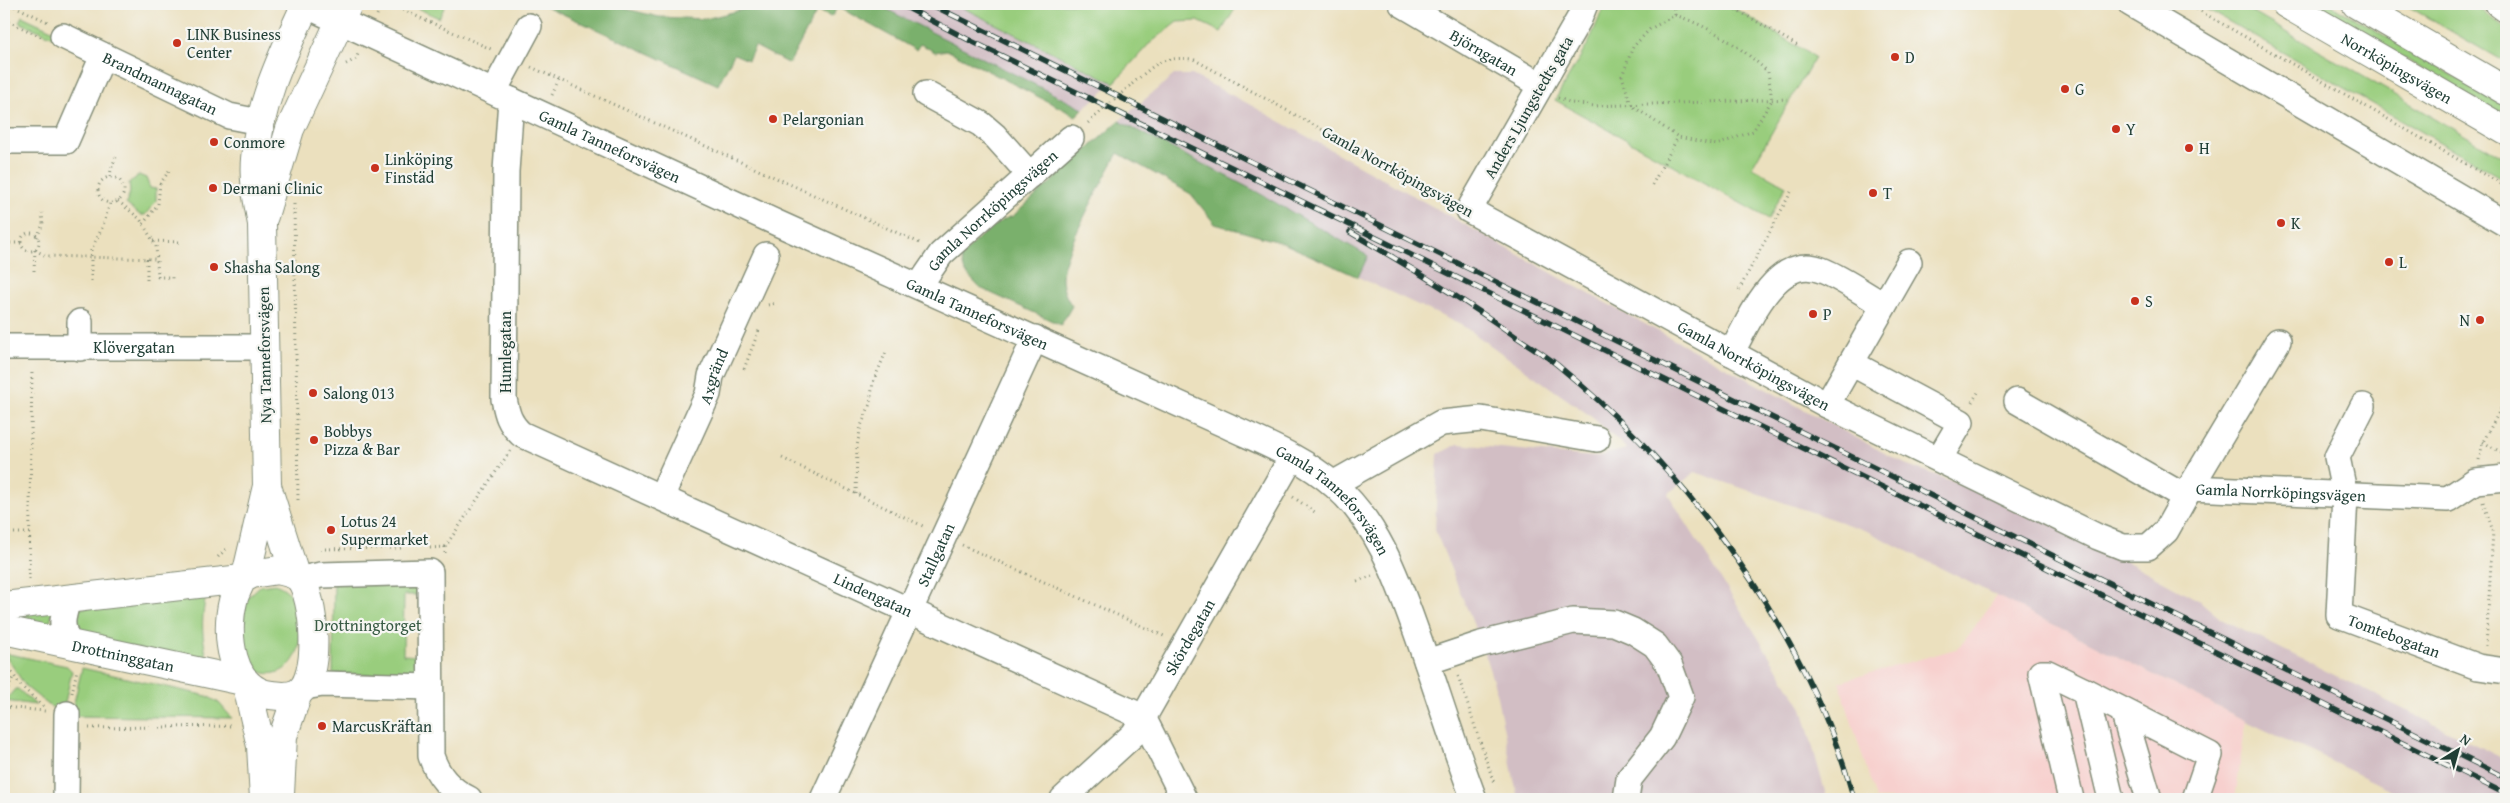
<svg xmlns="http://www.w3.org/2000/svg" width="2510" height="803" viewBox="0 0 2510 803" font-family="'Gentium Book Plus',serif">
	<rect width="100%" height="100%" fill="#f6f6f2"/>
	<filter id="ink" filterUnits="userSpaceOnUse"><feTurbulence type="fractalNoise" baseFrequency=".02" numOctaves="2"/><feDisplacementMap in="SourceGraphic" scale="10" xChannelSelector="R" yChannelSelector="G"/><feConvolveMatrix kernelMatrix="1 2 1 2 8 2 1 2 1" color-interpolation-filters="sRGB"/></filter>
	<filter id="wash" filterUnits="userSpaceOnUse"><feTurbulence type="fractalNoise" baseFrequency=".0096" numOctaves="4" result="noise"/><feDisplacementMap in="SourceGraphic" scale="20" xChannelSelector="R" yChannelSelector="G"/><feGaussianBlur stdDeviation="1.12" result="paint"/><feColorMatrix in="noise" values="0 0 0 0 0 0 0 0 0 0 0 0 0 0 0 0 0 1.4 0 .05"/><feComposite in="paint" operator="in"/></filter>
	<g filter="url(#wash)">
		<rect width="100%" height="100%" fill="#ebe0be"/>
		<path fill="#f7d0ce" d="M1997,596L2246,721L2235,799H1876L1839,682L1959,648Z"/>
		<path fill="#d2bec4" d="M876,4H955L1114,83L1083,109Z
			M1174,75H1192L1247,103L1591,295L1905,464L1968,487L2080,536L2200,601L2221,619L2506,760V799H2410L2246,721L1867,531L1695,472L1668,494L1802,708L1827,799H1518L1495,687L1481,643L1435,530L1438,454L1458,444L1594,457L1627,449L1592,417L1463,326L1358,277L1368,256L1119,121Z"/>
		<path fill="#99cd7d" stroke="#5c8558" d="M408,4H446L439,18Z
			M955,4H1238L1221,32L1198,21L1177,22L1148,45L1114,83Z
			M1605,4H1727L1815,57L1752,167L1786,186L1769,219L1555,100L1589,42Z
			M2198,4H2238L2506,159V180Z
			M2310,4H2330L2506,106V118Z
			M2404,4H2472L2506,28V63Z
			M22,16L56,32L53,37L19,22Z
			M139,175L146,178L150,188L156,189V201L145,215H140L126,204L130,192L129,183Z
			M334,580H419V595H404L403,655L418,656V675L333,674Z
			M275,584C291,590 299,602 300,619C300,628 301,637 299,646C291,682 248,684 242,645C240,631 245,613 246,599L260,586Z
			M207,591C203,608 201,625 204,642C205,651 207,656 206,665L76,633L73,625L76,609Z
			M54,607L50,622L51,631L4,620Z
			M4,653L67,666L72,671L64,707H51L26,687Z
			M82,668L207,696L219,703L232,718L73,716V707Z
			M15,689H18L36,705L5,701Z"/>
		<path fill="#7ab06c" stroke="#4c7650" d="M541,4H606L659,17L705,19L765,4H876L1083,109L1076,116L947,50L935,52L920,44L916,50L838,7L831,17L817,11L789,64L755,46L748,60L734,54L718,85Z
			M1119,121L1257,192L1368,256L1358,277L1283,243L1215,224L1191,194L1118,153C1104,178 1063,252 1062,277C1062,289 1066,297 1072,306L1061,325L980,288L965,272L961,258C974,241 993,222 1013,216Z"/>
	</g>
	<g filter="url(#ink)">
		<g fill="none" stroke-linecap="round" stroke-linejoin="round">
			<defs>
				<g id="minor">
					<path id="s1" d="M303,4L777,223L1228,426C1264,443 1303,458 1334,485C1378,523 1397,578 1416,631C1436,687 1453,744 1474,799"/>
					<path id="s2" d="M1402,4L1540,85"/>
					<path id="s3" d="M1585,4L1579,19L1469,210L1827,405L2098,537L2123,547H2148L2166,531L2190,488L2448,499L2475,481L2506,478"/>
					<path d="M2131,4L2506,224"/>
					<path d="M2498,4L2506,10"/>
					<path id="s4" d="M63,36L229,116L260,122"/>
					<path d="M494,91L529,26"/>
					<path d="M926,94L981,124L995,136L1030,175"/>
					<path id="s5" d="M511,100L506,171L504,399C507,414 509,423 521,434L1143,717L1184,799"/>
					<path d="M4,141H66L103,56"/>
					<path id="s6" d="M919,286L941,254L1071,138"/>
					<path d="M80,322V348"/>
					<path id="s7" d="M4,347H263"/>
					<path d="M1731,353C1750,321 1776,250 1824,271C1845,280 1864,294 1884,305"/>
					<path d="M1851,363L1909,262"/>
					<path d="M2017,401L2185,497"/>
					<path d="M1827,405L1851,363L1961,422L1939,459"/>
					<path id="s8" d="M2363,406L2337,457L2345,496L2339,615L2478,667L2506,671"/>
					<path d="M1333,484L1441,423L1481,419L1597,439"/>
					<path d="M2190,488L2278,341"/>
					<path id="s9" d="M661,497L708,394L711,376L766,255"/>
					<path d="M301,579L321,575L430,572L431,756C438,776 449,789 469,799"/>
					<path d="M68,600C62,619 60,625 69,644"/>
					<path d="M1427,662L1481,644L1573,621L1614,623L1633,631L1655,645L1669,664L1681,697L1662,737L1629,779L1626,799"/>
					<path d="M304,687L323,684L430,687"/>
					<path d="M2123,711L2149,799"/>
					<path d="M66,799L67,714"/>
					<path id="s10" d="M823,799L1035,338"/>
					<path id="s11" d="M1063,799L1134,734L1292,457"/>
					<path d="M2071,799L2041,673H2048L2085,691"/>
					<path d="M2111,799L2085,691L2210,755L2195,799"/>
				</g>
				<g id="major">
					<path id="s12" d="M2286,4L2506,131"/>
					<path d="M2356,4L2506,91"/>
					<path d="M264,216L290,129L348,4"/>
					<path d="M267,486L295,575"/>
					<path d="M278,570C285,572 294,573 299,578C315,595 322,681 297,693C290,697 279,696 271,695C230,690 225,633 233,601C235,593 239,586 242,579L252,574Z"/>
					<path d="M246,576L267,486L262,224C258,202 253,181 255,159C259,103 283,54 306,4"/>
					<path d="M4,606L242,579"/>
					<path id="s13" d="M4,630L243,681"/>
					<path d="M247,686L261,746L264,799"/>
					<path d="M280,794L283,736L298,693"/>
				</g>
			</defs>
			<use href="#minor" stroke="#858e79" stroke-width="28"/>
			<use href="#major" stroke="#858e79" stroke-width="30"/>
			<path stroke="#858e79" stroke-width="3" stroke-dasharray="1 4" stroke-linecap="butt" d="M10,4L48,22
				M389,4L491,49
				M1727,4L1798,46
				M2188,4L2506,187
				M377,15L382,4
				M1675,15C1711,27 1740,46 1768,72L1772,100L1753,131L1717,145L1678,137L1631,105L1622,76L1633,47L1650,29Z
				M1675,15V4
				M4,19L41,37
				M346,64L356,59L358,54
				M531,67L922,244
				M1132,84C1156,64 1160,56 1193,59L1451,200
				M552,95L559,80
				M1558,98L1572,103L1594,106L1791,99
				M110,177L111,169L116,157
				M98 190a13 13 0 1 1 26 0a13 13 0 1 1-26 0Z
				M1652,185L1678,137
				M118,201L140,219L156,246L158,277H172V280
				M294,204L298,500
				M143,224L158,204L160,184L171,168
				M21 242a9 9 0 1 1 18 0a9 9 0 1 1-18 0Z
				M37,237L43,224L42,213
				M153,241L181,242
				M10,243H21
				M35,250L46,256L157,259
				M34,271L35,250
				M147,280V259
				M91,281V250L103,226L110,203
				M1739,290L1792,190
				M768,305L776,303
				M744,369L759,330
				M1972,402L1979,391
				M2483,442L2506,455
				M782,458L925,527
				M2479,460L2483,442L2506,399
				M856,494L857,446L861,426L870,404L873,382L886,352
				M1293,497L1316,513
				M2483,502L2493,531L2486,646
				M4,533H30
				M962,545L1164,636
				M445,547L510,451
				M430,548L445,547V556
				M320,549L401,548
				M218,557L228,547
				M29,579L32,369
				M1357,581L1372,576
				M4,660L20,685L45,708
				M1458,676L1494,783
				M72,693L77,670
				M4,698L13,677
				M4,707L45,711
				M89,728L233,726"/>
			<use href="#minor" stroke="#fff" stroke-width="25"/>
			<use href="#major" stroke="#fff" stroke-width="28"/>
			<defs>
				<path id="rail" d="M900,4L967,39L1340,220L2506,794
					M930,4L2506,778
					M1350,232C1405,264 1460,297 1512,334C1528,345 1546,355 1561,368C1691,475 1808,635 1854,799"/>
			</defs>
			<use href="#rail" stroke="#1f3d34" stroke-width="5.5"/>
			<use href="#rail" stroke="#f6f6f2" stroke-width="4" stroke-dasharray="11" stroke-linecap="butt"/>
			<path stroke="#858e79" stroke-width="3" stroke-dasharray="1 4" stroke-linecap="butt" d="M1088,123L1132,84"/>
		</g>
	</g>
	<g fill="#c8321e" stroke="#f6f6f2" stroke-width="2">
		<circle cx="177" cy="43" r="5"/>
		<circle cx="1895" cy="57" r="5"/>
		<circle cx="2065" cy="89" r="5"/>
		<circle cx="773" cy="119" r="5"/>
		<circle cx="2116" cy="129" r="5"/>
		<circle cx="214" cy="142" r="5"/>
		<circle cx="2189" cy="148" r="5"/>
		<circle cx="375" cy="168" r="5"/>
		<circle cx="213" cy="188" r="5"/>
		<circle cx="1873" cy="193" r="5"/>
		<circle cx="2281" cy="223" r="5"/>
		<circle cx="2389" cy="262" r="5"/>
		<circle cx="214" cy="267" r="5"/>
		<circle cx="2135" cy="301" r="5"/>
		<circle cx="1813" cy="314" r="5"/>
		<circle cx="2480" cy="320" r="5"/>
		<circle cx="313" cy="393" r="5"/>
		<circle cx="314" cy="440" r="5"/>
		<circle cx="331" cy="530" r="5"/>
		<circle cx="322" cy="726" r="5"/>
	</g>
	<g text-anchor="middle" stroke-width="4.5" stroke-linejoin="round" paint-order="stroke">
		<g font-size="16" fill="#1f3d34" stroke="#f6f6f2" text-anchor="start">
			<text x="187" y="40">LINK Business<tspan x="187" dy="18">Center</tspan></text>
			<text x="1905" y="63">D</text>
			<text x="2075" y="95">G</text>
			<text x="783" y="125">Pelargonian</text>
			<text x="2126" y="135">Y</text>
			<text x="224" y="148">Conmore</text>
			<text x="2199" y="154">H</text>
			<text x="385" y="165">Linköping<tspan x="385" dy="18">Finstäd</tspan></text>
			<text x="223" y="194">Dermani Clinic</text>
			<text x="1883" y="199">T</text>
			<text x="2291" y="229">K</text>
			<text x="2399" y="268">L</text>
			<text x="224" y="273">Shasha Salong</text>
			<text x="2145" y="307">S</text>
			<text x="1823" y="320">P</text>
			<text x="2470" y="326" text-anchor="end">N</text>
			<text x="323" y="399">Salong 013</text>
			<text x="324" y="437">Bobbys<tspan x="324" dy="18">Pizza &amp; Bar</tspan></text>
			<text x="341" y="527">Lotus 24<tspan x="341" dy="18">Supermarket</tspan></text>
			<text x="332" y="732">MarcusKräftan</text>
		</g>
		<g font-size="16" fill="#1f3d34" stroke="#f6f6f2">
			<text dy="6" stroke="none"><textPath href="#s2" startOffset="95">Björngatan</textPath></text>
			<text dy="6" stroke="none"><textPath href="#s12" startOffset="128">Norrköpingsvägen</textPath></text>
			<text dy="6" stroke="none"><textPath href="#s4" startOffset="108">Brandmannagatan</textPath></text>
			<text transform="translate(1528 107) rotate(-60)" y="6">Anders Ljungstedts gata</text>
			<text dy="6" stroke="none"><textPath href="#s1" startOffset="338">Gamla Tanneforsvägen</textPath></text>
			<text transform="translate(1398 171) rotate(29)" y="6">Gamla Norrköpingsvägen</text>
			<text dy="6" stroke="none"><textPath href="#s6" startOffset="106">Gamla Norrköpingsvägen</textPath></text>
			<text dy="6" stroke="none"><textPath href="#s1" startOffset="742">Gamla Tanneforsvägen</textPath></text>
			<text dy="6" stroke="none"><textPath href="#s7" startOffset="130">Klövergatan</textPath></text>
			<text transform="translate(505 352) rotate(-90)" y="6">Humlegatan</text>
			<text transform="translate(264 355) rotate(-91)" y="6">Nya Tanneforsvägen</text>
			<text dy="6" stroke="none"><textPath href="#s3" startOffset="561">Gamla Norrköpingsvägen</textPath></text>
			<text dy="6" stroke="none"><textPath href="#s9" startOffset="132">Axgränd</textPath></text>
			<text dy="6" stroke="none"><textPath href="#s3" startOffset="1162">Gamla Norrköpingsvägen</textPath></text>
			<text dy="6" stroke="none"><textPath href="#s1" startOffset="1148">Gamla Tanneforsvägen</textPath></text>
			<text dy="6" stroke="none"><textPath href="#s10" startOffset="269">Stallgatan</textPath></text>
			<text dy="6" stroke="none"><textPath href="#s5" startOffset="726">Lindengatan</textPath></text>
			<text dy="6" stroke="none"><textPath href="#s8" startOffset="275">Tomtebogatan</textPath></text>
			<text dy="6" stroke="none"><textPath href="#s11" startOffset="208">Skördegatan</textPath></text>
			<text dy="6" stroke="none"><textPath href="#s13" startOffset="122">Drottninggatan</textPath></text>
		</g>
		<g font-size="16" fill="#375a43" stroke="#f6f6f2">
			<text x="368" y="631">Drottningtorget</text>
		</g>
	</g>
	<rect width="2510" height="803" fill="none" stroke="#f6f6f2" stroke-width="20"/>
	<g transform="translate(2458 750) rotate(37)" stroke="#f6f6f2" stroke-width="4" paint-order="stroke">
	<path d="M0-4L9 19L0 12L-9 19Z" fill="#1f3d34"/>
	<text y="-8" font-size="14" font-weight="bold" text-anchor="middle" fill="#1f3d34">N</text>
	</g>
</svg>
